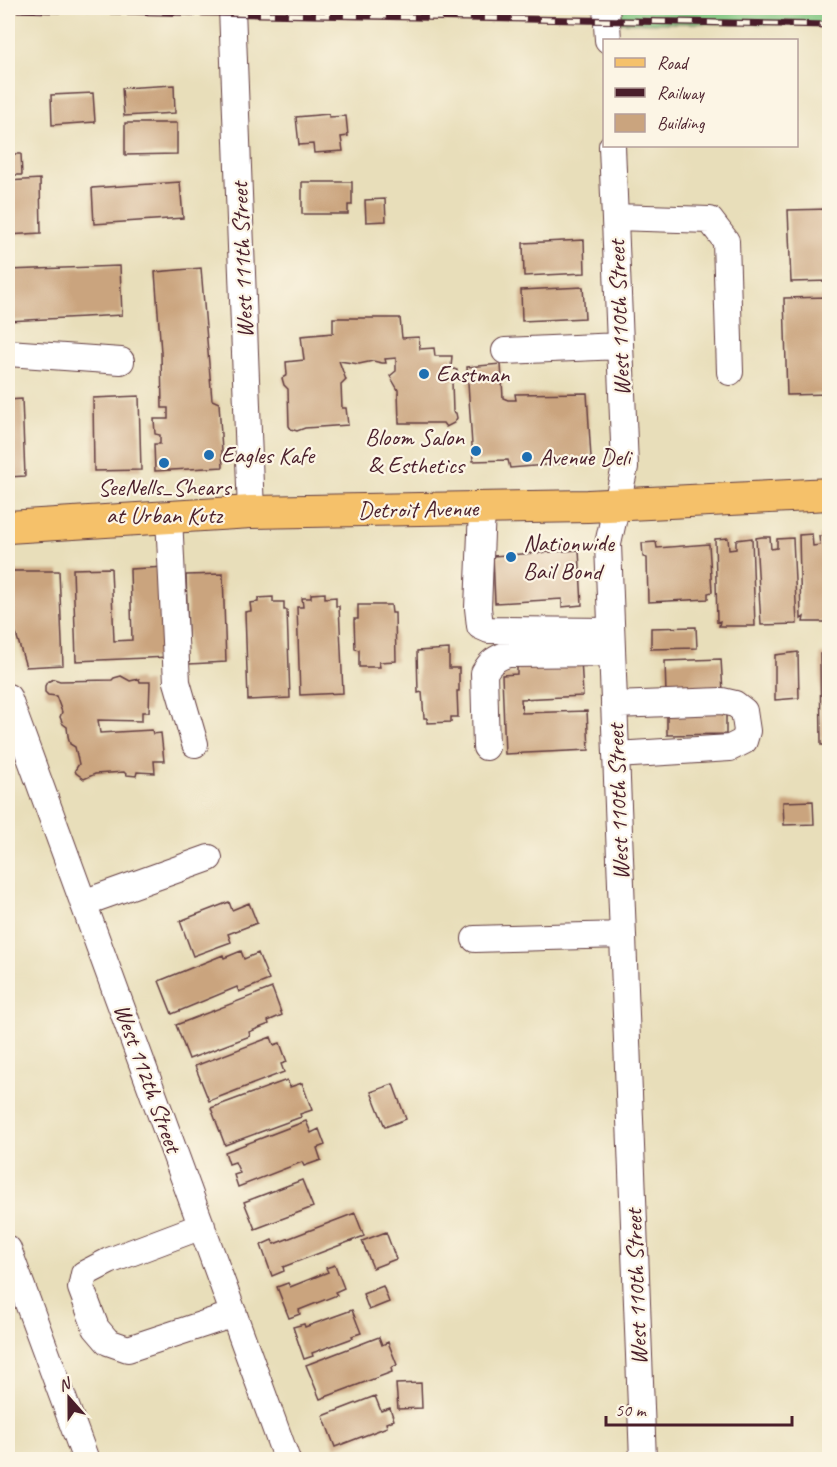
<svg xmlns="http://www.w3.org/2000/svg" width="837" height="1467" viewBox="0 0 837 1467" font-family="Caveat,sans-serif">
	<rect width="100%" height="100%" fill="#fcf5e5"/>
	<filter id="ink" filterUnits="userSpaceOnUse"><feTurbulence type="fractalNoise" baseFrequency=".0167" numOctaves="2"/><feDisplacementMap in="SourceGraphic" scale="12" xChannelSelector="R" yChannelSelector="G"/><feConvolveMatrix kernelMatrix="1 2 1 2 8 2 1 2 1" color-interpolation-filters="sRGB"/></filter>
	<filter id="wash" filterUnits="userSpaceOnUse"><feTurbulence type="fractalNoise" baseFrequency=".008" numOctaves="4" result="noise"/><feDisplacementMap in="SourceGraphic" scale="24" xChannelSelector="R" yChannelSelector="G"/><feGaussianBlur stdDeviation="1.35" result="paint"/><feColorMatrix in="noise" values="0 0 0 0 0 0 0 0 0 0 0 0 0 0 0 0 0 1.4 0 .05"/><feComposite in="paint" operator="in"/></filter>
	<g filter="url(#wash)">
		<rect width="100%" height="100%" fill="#e8deba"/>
		<path fill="#80c681" stroke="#657256" stroke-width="1.5" d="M606,8H829V25L607,22Z"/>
		<g id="blocks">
			<path fill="#caa47e" d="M174,85L175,113L124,116L122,88Z
				M93,93L95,122L52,125L51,95Z
				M329,114V117L346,116L348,136L341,137L343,151L314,153L313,144L299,145L296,117Z
				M125,123H177V154L125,155Z
				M8,154H21L22,175H8Z
				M40,179L41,233L8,235V181Z
				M180,182L183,218L94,224L92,188Z
				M302,182H352V205H348V214H302Z
				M385,199L386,221L366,222L365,200Z
				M830,209V281L791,282L788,210Z
				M584,240L585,273L524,276L523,243Z
				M120,266L122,315L8,321V270Z
				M201,268L212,400L219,403L223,467L155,471L154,444H160V435L155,434L154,419H168V408H162L161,352L155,272Z
				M583,287L585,318L522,321L521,290Z
				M830,297V394L787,395L784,298Z
				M333,318H400L402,338L419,337L420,349L434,348L435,356H452L451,368L457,370V378L452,382L453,412L456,413L457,418L454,423L446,427L443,423H399L398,390L390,376L396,371V358L385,359L386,363H382L373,361L359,364L339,361L346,380L341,385L342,408H346L348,425L305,428L297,431L291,429L289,426L288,389L284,385L282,378L287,375L286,362L304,360L301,336L333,333Z
				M501,364L503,398L508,400H516L515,394L587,393L591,458L583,462L510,468L508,460L473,461L467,367Z
				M139,396L141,470L94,471L93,398Z
				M22,399L25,476L8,477V400Z
				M812,534L813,546L820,545L819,536L830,535V622H803L804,617L801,619L799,535Z
				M762,537H770L771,549L777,548V539L793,538L797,624L761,625L756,538Z
				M728,538L729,550L736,549V540L752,538L755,626H719L720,621L717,622L715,539Z
				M656,542L657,548L709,544L712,592L708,593V599L648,602L647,558L643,557L642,543Z
				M579,550L582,605L562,607V599L495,603L493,556Z
				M166,567L169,657L76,661L73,569L111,568L114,641L132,640L130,569Z
				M8,571H59L63,665L26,667L8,607Z
				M223,574L226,662L189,664L186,575Z
				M325,593V598L336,597V606H339L343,693L300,695L297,607H303L302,598H311V594Z
				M273,597V602H284V610H287L290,698L248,700L245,612L251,611L250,603L258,602V598Z
				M358,605H391L392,613H395L396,661L379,662L380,667H359V650L355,649L354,619H358Z
				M696,627L697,648L651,649V628Z
				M449,649V668H459V691H457L458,717H451V722L427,723V718H424L422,692L418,693L417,651Z
				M798,652L799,698L775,700V655Z
				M830,653V745H821L820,654Z
				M581,658L583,696L521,699L522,713L587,711L589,750L505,754L502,675L517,674V661Z
				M721,659L723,692L666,694L665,661Z
				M121,676L130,681L139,679L140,682H150L149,712H142V721L98,720L100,733L152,730L153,734L161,733L164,761H154L155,773L137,772L136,776L127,775L124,772L95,774L84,779L76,773L75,770L79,764L75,747L70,744L68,736L67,727L63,724L60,717L62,712L56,696L48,695L45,692V686L47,682L54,679L60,681L112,680L114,678Z
				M726,704V734L667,735V706Z
				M813,801L814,824L784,825L783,802Z
				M229,902L232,910L249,903L257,923L228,934L231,942L193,956L180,921Z
				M241,951L244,959L258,953L269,980L239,992L237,987L172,1014L159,981L223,955L224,958Z
				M272,988L282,1015L268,1021L269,1024L249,1032L250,1036L189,1059L176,1025Z
				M271,1037L274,1045L280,1043L287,1062L281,1064L284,1072L209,1101L195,1066Z
				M287,1080L290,1087L302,1083L312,1110L300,1114L301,1117L225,1145L211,1108Z
				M393,1084L406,1119L385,1127L371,1092Z
				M306,1121L311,1133L319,1129L325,1145L317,1148L321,1160L304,1166L302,1162L238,1187L234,1175L240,1173L235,1162L229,1164L225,1152Z
				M302,1180L313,1207L255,1229L244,1202Z
				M355,1213L364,1236L283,1267L284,1271L272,1276L261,1245L272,1240L274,1244Z
				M386,1232L396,1259L373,1268L362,1241Z
				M335,1265L344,1288L335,1292L337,1295L299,1310L300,1314L289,1318L277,1287L288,1283L290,1287L328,1272L326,1268Z
				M383,1286L389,1302L369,1310L363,1294Z
				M352,1310L361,1333L352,1336L353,1338L312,1353L313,1356L304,1359L293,1327L304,1324L305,1327Z
				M379,1337L382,1345L388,1342L397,1365L391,1368L392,1372L320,1399L306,1365Z
				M421,1383L422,1408L398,1409L396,1384Z
				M375,1396L381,1411L390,1408L394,1420L386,1423L387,1427L335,1447L323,1416Z"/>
		</g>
	</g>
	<g filter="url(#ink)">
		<use href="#blocks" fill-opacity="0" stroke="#623c40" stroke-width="1.5"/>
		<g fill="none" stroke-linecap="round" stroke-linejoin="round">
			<defs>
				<path id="minor" d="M232,8L251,512
					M606,8L608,40
					M612,146L625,467L608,544L643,1460
					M615,217L710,220L726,241L730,372
					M505,351L620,346
					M8,353L121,361
					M482,508L478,608L480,626L489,630L611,631
					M169,517L177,682L195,744
					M8,697L287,1460
					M614,705L722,701L735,704L744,711L747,731L744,741L730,748L616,755
					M486,747L484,673C490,662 496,658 508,654L612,653
					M83,903L209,858
					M475,939L623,935
					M202,1226L109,1261L84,1274L81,1288L96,1328L108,1342L128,1349L234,1314
					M8,1249L86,1460"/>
				<path id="major" d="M8,527L251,512L588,506L830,494"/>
			</defs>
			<use href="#minor" stroke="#623c40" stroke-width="28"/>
			<use href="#major" stroke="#623c40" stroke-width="34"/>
			<use href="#minor" stroke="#fff" stroke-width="26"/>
			<use href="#major" stroke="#f5c16b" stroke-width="32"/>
			<defs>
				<path id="rail" d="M8,9L830,25"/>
			</defs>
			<use href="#rail" stroke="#4a1f2b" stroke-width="7"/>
			<use href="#rail" stroke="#fcf5e5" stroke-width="4.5" stroke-dasharray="14" stroke-linecap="butt"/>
		</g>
	</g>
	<g fill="#1f6fb2" stroke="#fcf5e5" stroke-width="2">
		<circle cx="424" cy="374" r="6"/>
		<circle cx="476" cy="451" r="6"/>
		<circle cx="209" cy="455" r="6"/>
		<circle cx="527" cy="457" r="6"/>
		<circle cx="164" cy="463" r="6"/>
		<circle cx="511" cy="557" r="6"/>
	</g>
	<g text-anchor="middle" stroke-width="4.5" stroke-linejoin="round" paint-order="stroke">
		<g font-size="24" fill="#4a1f2b" stroke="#fcf5e5">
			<text transform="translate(242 260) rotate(-92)" y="8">West 111th Street</text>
			<text transform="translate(619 318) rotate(-92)" y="8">West 110th Street</text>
			<text transform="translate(418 509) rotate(-1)" y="8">Detroit Avenue</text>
			<text transform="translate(618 802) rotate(-92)" y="8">West 110th Street</text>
			<text transform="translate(148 1078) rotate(70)" y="8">West 112th Street</text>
			<text transform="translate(636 1287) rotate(-92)" y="8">West 110th Street</text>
		</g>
		<g font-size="24" fill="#4a1f2b" stroke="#fcf5e5" text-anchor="start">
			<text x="436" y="382">Eastman</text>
			<text x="464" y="445" text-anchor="end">Bloom Salon<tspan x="464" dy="28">&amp; Esthetics</tspan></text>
			<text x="221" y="463">Eagles Kafe</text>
			<text x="539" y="465">Avenue Deli</text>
			<text x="164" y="495" text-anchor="middle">SeeNells_Shears<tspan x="164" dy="28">at Urban Kutz</tspan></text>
			<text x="523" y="551">Nationwide<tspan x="523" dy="28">Bail Bond</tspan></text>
		</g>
	</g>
	<rect width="837" height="1467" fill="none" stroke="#fcf5e5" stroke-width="30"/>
	<rect x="603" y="39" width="195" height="108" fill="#fcf5e5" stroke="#b59f9b" stroke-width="1.5"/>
	<rect x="615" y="58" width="30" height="9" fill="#f5c16b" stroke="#b59f9b" stroke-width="1.5"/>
	<text x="657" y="69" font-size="18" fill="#4a1f2b">Road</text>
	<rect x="615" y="88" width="30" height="9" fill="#4a1f2b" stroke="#b59f9b" stroke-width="1.5"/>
	<text x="657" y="99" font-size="18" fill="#4a1f2b">Railway</text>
	<rect x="615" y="114" width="30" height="18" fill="#caa47e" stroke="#b59f9b" stroke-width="1.5"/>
	<text x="657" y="129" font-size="18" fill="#4a1f2b">Building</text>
	<g transform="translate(69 1398) rotate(339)" stroke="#fcf5e5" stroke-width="4.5" paint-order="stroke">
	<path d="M0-4.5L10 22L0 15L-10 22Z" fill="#4a1f2b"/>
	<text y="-9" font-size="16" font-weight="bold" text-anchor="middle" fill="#4a1f2b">N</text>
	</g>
	<path d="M606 1416v9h186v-9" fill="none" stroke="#4a1f2b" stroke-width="3"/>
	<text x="615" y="1416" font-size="18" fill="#4a1f2b" stroke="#fcf5e5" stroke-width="4.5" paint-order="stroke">50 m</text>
</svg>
